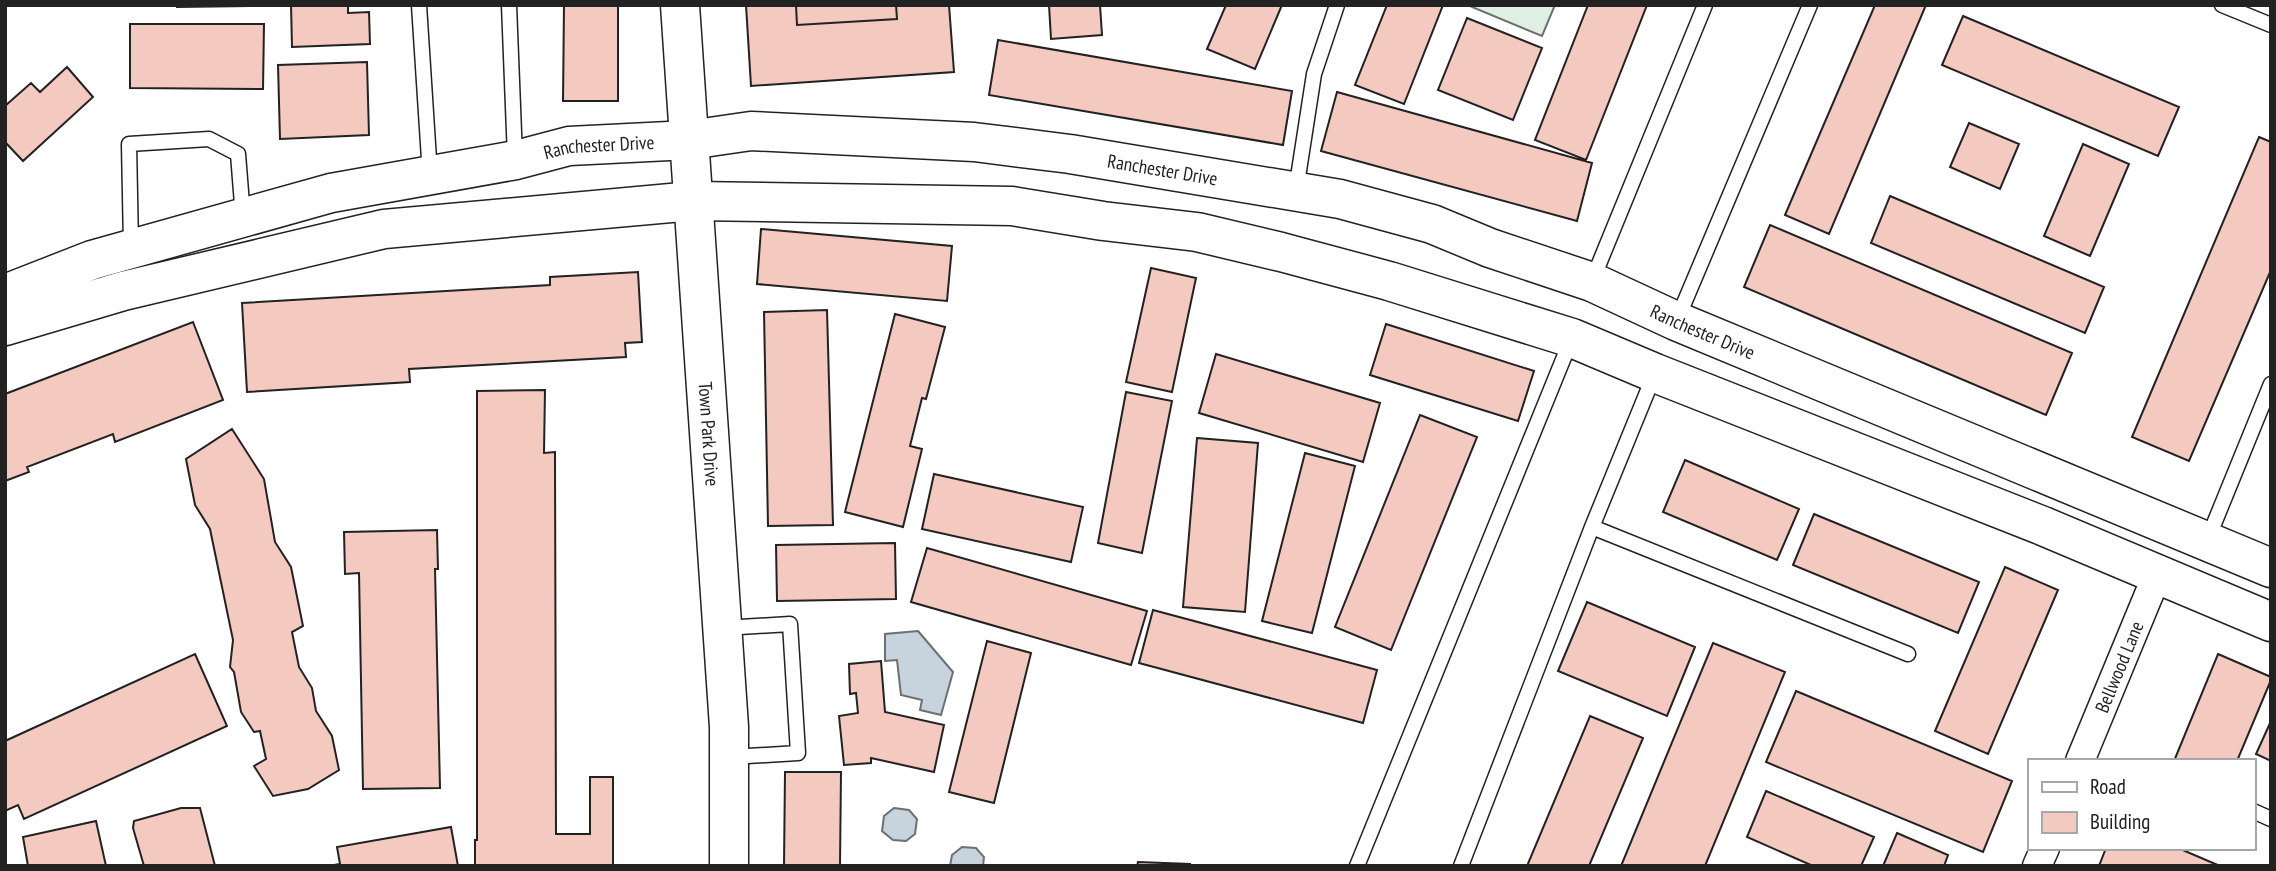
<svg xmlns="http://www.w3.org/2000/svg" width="2276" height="871" viewBox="0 0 2276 871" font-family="'PT Sans Narrow',sans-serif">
	<rect width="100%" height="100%" fill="#fff"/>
	<path fill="#e0efe3" stroke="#6f6f6f" stroke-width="2" d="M1473,5H1555L1542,36L1472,7Z"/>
	<path fill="#c7d3dd" stroke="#6f6f6f" stroke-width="2" d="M918,631L953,672L941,715L920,710L922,700L901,695L897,660L885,661V634Z
		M894,808L909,810L917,819L915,834L906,841L893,840L882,831L884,816Z
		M962,847L976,848L984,857L983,866H950L952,855Z"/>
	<path fill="#f3c9c0" stroke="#222" stroke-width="2" d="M177,5H250V6L177,7Z
		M291,5H348V13L369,12L370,44L292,47Z
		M564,5H618V101H563Z
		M746,5H796L797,25L897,19L896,5H949L954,72L751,86Z
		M796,5H896L897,19L797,25Z
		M1049,5H1100L1102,35L1051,39Z
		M1226,5H1282L1255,69L1207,49Z
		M1387,5H1443L1404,104L1355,85Z
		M1588,5H1647L1586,160L1535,140Z
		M1875,5H1926L1829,234L1785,215Z
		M1963,16L2179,107L2158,156L1942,65Z
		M1467,18L1542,48L1513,120L1438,90Z
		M130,24H264L263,89L130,88Z
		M998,40L1292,91L1283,145L989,95Z
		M367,62L369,135L280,139L278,65Z
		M67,67L93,97L23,161L5,142V106L31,83L40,92Z
		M1337,92L1592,163L1577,221L1321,151Z
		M1969,123L2019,144L2000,189L1950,167Z
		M2259,137L2271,142V270L2189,461L2132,437Z
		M2083,144L2129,164L2090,256L2044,236Z
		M1890,196L2104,287L2085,333L1871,243Z
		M1770,225L2072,353L2046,415L1744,287Z
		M761,229L952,246L947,301L757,284Z
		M1151,268L1196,278L1172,392L1126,382Z
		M638,272L642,342L625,343L626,357L409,369L410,382L247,392L242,303L550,285V277Z
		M827,310L833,525L768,526L764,312Z
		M895,314L945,327L926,399L922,398L910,446L922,449L903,527L845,512Z
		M193,322L223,400L115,442L113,434L27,467L29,472L5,481V394Z
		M1386,324L1534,371L1518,421L1370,375Z
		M1216,354L1380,403L1363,462L1199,413Z
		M545,390L544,453L555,452L556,834H590V777H613V866H475V840H477V391Z
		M1126,392L1172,401L1142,553L1098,543Z
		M1420,415L1477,437L1391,650L1335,627Z
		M232,429L264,479L275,542L291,567L303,626L292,632L299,667L312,688L316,711L332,736L339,770L308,789L273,796L254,766L266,759L260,731L254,732L241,712L234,672L230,667L233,640L210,529L195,505L186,459Z
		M1197,438L1258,443L1245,612L1183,607Z
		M1305,453L1355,466L1312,633L1262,621Z
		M1685,460L1799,509L1777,560L1663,512Z
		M934,474L1083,507L1071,562L922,529Z
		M1814,514L1979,582L1958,633L1793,565Z
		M437,530L438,569H435L440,788L363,789L359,573L345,574L344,532Z
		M895,543L896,599L777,601L776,545Z
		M927,548L1147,611L1131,665L911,602Z
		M2005,567L2058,590L1988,754L1935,731Z
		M1587,602L1695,647L1667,716L1558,671Z
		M1153,610L1377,670L1363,723L1139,663Z
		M987,641L1031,653L994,803L949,792Z
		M1713,643L1785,672L1705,866H1621Z
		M195,654L227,726L24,819L18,805L5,811V741Z
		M2218,654L2271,677V680L2237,761H2174Z
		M881,661L885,712L944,725L934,772L871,758V763L844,765L839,716L858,713L856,693L850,694L849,664Z
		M1796,691L2012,781L1983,852L1766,762Z
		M1590,716L1643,738L1589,866H1527Z
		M2271,721V761L2256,754Z
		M785,772H841L840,866H784Z
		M1766,791L1874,837L1861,866H1813L1747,837Z
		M181,808H200L215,866H144L133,828L134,821Z
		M96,821L106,866H28L23,837Z
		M451,827L458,866H328L340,864L337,847Z
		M1897,833L1948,855L1944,866H1883Z
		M2106,848H2178L2220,866H2099Z
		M1138,862L1190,864V866H1137Z"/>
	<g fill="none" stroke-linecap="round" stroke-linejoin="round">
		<defs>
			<path id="lane" d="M419,5L430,175
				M509,5L515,158
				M2222,5L2271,25
				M1296,190L1314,74L1337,5
				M131,246L129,144L209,139L238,154L243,217
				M1592,281L1705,5
				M1677,320L1810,5
				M1655,373L1592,527L1908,654
				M2207,541L2271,384
				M724,628L790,624L798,753L731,757
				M2253,811L2271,819
				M1357,866L1571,340
				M1461,866L1592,527"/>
			<g id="street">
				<path id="s1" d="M2080,761L2157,575"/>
				<path d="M2037,866L2045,848"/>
			</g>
			<g id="secondary">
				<path id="s2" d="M680,5L729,727V866"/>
				<path id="s3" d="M5,294L92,260L331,193L516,160L569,146L689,140L751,131L974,142L1070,154L1340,199L1432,224L1490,248L1592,282L1676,321L2271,568"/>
				<path d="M5,326L123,291L384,229L693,201L1012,206L1103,221L1197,232L1281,252L1389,281L1572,338L1655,373L2043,526L2271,622"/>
			</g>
		</defs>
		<use href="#lane" stroke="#222" stroke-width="17"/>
		<use href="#street" stroke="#222" stroke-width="31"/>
		<use href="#secondary" stroke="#222" stroke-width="41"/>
		<use href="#lane" stroke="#fff" stroke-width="14"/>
		<use href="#street" stroke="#fff" stroke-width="28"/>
		<use href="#secondary" stroke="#fff" stroke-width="38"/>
	</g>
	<g text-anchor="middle" stroke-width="5" stroke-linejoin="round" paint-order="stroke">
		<g font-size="19" fill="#222" stroke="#fff">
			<text dy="7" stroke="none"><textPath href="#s3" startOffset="614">Ranchester Drive</textPath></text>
			<text dy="7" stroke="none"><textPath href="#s3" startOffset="1181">Ranchester Drive</textPath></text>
			<text dy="7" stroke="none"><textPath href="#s3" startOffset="1748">Ranchester Drive</textPath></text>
			<text dy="7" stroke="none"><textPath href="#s2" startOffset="430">Town Park Drive</textPath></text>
			<text dy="7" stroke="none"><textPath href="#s1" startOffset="102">Bellwood Lane</textPath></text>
		</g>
	</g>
	<rect width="2276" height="871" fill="none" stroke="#222222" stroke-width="14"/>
	<rect x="2028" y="759" width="228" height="91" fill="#ffffff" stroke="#a7a7a7" stroke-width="2"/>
	<rect x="2042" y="782" width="35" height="10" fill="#ffffff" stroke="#a7a7a7" stroke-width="2"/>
	<text x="2090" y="794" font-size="21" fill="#222222">Road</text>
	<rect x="2042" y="812" width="35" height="21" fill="#f3c9c0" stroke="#a7a7a7" stroke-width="2"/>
	<text x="2090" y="829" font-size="21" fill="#222222">Building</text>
</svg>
